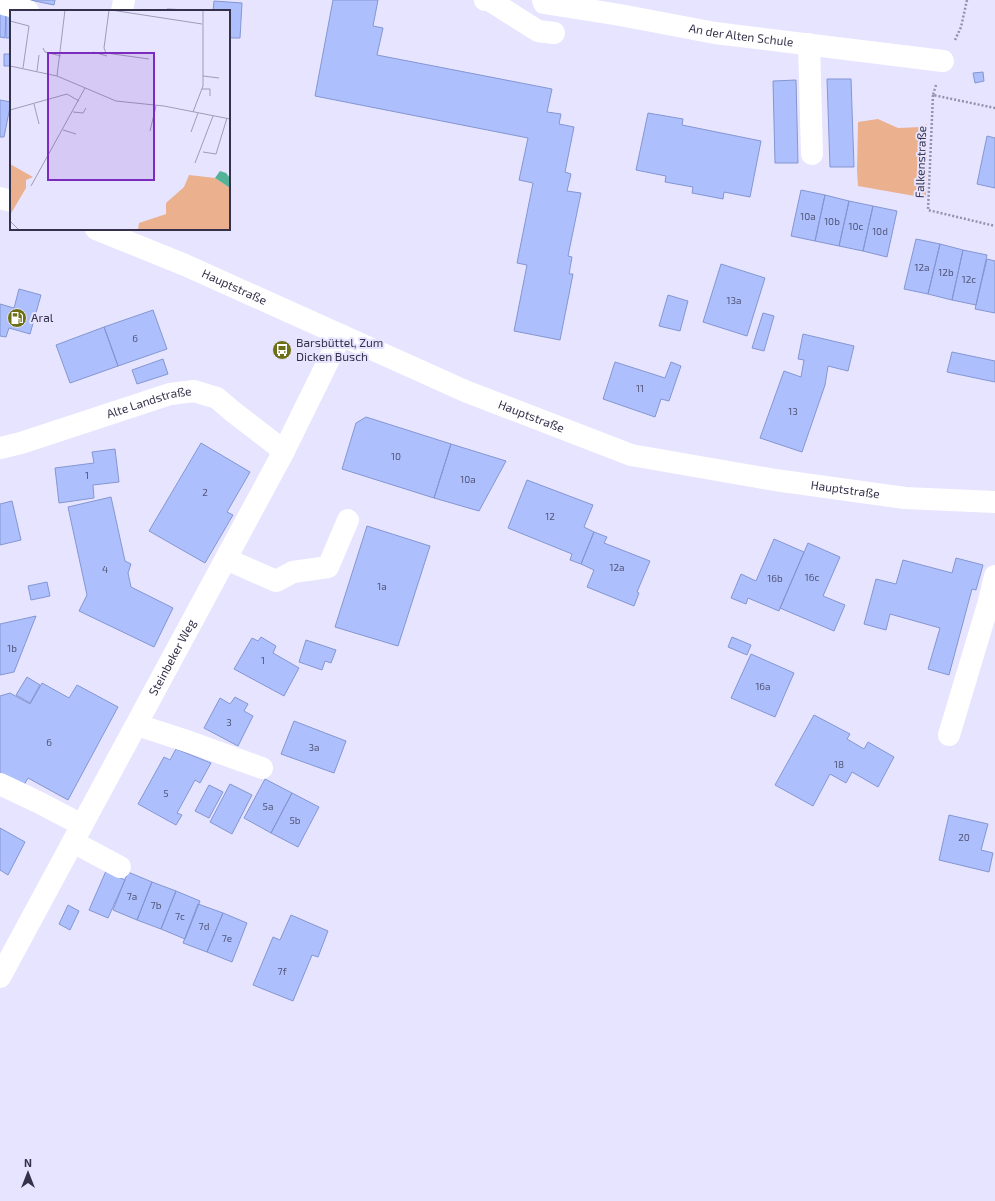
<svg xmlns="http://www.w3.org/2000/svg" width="995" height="1201" viewBox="0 0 995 1201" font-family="'Exo 2',sans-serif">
	<rect width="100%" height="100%" fill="#e7e4ff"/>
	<path fill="#ebb08d" d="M878,119L898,128L921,127L927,124L926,198L858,186L857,170L858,122Z"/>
	<path fill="#adc0fd" stroke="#8496d1" d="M30,0H55L54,5Z
		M333,0H378L373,26L383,28L377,55L552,89L547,112L561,114L559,124L574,127L565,172L571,174L567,191L581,193L568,256L572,257L569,274H573L560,340L514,331L527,265L517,263L533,183L519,180L528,138L315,96Z
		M214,1L242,3L240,38H229V11H167V9L213,11Z
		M0,8L6,9L5,38L0,37Z
		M6,10L11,11V38H6Z
		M4,54H11V66H4Z
		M983,72L984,81L975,83L973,73Z
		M827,79H851L854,167H830Z
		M796,80L798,163H775L773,81Z
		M0,100L11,102L4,137H0Z
		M648,113L683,119L682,125L761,141L750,197L724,192L723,199L692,193L693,187L665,182L666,176L636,170Z
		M987,136L995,138V188L977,184Z
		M801,190L825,195L815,241L791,236Z
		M825,195L849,201L839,246L815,241Z
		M849,201L873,206L863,251L839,246Z
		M873,206L897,211L887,257L863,251Z
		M916,239L940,244L928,294L904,289Z
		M940,244L963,250L952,300L928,294Z
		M963,250L987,255L976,305L952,300Z
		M987,259L995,261V313L975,309Z
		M721,264L765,278L747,336L703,322Z
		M19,289L41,295L30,334L9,328L6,337L0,336V304L14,308Z
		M668,295L688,301L680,331L659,326Z
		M153,310L167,349L118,366L104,327Z
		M763,313L774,316L764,351L752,348Z
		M104,327L118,366L70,383L56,345Z
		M803,334L854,346L848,371L828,366L825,385L802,452L760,438L784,371L801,377L804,360L798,359Z
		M952,352L995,361V382L947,372Z
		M163,359L168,374L137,384L132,370Z
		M615,362L665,378L671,362L681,366L669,401L661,399L655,417L603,399Z
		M366,417L451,444L434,498L342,469L356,423Z
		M201,443L250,472L227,512L233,515L205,563L149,531Z
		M451,444L506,461L479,511L434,498Z
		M115,449L119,482L93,485L94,498L59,503L55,468L94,463L92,452Z
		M527,480L593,505L584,527L594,532L581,564L570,560L572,554L508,528Z
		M111,497L125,561L131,564L128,573L131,587L173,608L154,647L79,611L87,595L68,507Z
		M12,501L21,540L0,545V504Z
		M367,526L430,546L398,646L335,627Z
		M594,532L607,537L604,543L650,561L637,592L639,593L634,606L587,587L594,570L581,564Z
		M774,539L804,552L779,611L748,598L746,604L731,598L741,574L756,581Z
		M808,543L840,557L823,596L845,605L834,631L780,608Z
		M956,558L983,565L976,590L972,589L949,675L928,669L940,628L890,614L886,630L864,624L876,579L896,584L903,560L952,573Z
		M47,582L50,596L31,600L28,586Z
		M36,616L14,672L0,675V624Z
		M261,637L276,646L273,653L299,668L284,696L234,669L252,638L258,641Z
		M732,637L751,645L747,655L728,647Z
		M306,640L336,650L331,663L325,661L322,670L299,662Z
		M751,654L794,673L775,717L731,698Z
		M27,677L40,685L30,703L16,695Z
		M42,683L69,698L77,685L118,707L68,800L28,778L21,790L0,778V696L10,693L30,704Z
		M235,697L248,704L244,711L253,716L238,746L204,728L220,698L230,704Z
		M814,715L850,734L847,739L864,749L868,742L894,757L878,787L852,772L846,783L830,774L813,806L775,785Z
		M294,721L346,741L334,773L281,754Z
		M176,749L211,763L200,783L195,780L177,813L182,815L176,825L138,804L164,757L170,760Z
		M265,779L292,793L271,833L244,818Z
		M230,784L252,795L232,834L210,822Z
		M209,785L223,792L209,818L195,811Z
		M292,793L319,807L298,847L271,833Z
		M949,815L988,824L981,850L993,853L989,872L939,860Z
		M0,828L25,842L8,875L0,870Z
		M106,871L125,880L108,918L89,910Z
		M128,872L152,882L137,920L113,910Z
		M152,882L176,891L161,929L137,920Z
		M176,891L200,901L185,939L161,929Z
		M198,904L223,913L207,952L183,943Z
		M68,905L79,911L70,930L59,924Z
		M223,913L247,923L232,962L207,952Z
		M291,915L328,931L318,957L312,955L293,1001L253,985L273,937L280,940Z"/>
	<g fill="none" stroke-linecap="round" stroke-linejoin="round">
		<path stroke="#9491ab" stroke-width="2.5" stroke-dasharray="2 2" stroke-linecap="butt" d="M955,40L961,27L967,0
			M936,85L933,95L995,108
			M933,95L928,210L995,226"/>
		<g stroke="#fff" stroke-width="22">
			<path d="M485,0H489L538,31L554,33"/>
			<path id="s1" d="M543,0L544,3L620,15L715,33L943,61"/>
			<path d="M0,3L28,11"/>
			<path d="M122,11L124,0"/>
			<path d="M809,44L812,154"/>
			<path d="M0,198L11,201"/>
			<path id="s2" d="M96,229L185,265L465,391L631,455L775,480L905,498L995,502"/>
			<path id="s3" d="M0,448L21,443L170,394L194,391L217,398L232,411L284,451"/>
			<path d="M226,559L276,581L293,572L328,567L348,520"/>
			<path d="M137,725L190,742L262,768"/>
			<path d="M949,735L988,605L995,576"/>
			<path d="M0,784L38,802L82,825"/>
			<path d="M73,842L120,867"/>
			<path id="s4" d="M0,977L284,451L341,335"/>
		</g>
	</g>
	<defs>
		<symbol id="fuel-disc" viewBox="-11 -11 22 22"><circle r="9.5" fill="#6d7014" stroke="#e7e4ff"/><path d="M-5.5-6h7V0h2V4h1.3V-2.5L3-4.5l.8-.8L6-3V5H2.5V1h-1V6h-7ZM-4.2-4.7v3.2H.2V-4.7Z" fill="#fff"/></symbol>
		<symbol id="bus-disc" viewBox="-11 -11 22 22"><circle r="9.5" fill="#6d7014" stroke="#e7e4ff"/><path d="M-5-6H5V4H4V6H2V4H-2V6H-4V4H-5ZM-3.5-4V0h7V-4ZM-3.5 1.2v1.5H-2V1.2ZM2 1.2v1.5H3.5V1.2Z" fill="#fff"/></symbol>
	</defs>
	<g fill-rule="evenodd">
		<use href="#fuel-disc" x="6" y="307" width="22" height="22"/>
		<use href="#bus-disc" x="271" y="339" width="22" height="22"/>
	</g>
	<g text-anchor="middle" stroke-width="4" stroke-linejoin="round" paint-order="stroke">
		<g font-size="10" fill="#535578">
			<text x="808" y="220">10a</text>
			<text x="832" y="225">10b</text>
			<text x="856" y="230">10c</text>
			<text x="880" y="235">10d</text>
			<text x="922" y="271">12a</text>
			<text x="946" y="276">12b</text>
			<text x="969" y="283">12c</text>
			<text x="734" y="304">13a</text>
			<text x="135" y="342">6</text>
			<text x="640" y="392">11</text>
			<text x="793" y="415">13</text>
			<text x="396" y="460">10</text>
			<text x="87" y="479">1</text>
			<text x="468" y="483">10a</text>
			<text x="205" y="496">2</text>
			<text x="550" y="520">12</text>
			<text x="617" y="571">12a</text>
			<text x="105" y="573">4</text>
			<text x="812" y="581">16c</text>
			<text x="775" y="582">16b</text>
			<text x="382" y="590">1a</text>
			<text x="12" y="652">1b</text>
			<text x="263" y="664">1</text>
			<text x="763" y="690">16a</text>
			<text x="229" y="726">3</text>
			<text x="49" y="746">6</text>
			<text x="314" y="751">3a</text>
			<text x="839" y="768">18</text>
			<text x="166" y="797">5</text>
			<text x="268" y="810">5a</text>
			<text x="295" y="824">5b</text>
			<text x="964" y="841">20</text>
			<text x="132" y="900">7a</text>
			<text x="156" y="909">7b</text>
			<text x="180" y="920">7c</text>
			<text x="204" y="930">7d</text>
			<text x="227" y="942">7e</text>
			<text x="282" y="975">7f</text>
		</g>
		<g font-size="12" fill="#35314b" stroke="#e7e4ff">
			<text dy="4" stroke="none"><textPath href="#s1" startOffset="203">An der Alten Schule</textPath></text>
			<text transform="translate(921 162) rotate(-88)" y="4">Falkenstraße</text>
			<text dy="4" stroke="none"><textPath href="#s2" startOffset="150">Hauptstraße</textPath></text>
			<text dy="4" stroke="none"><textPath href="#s3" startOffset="156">Alte Landstraße</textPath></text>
			<text dy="4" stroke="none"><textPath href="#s2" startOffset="474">Hauptstraße</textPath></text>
			<text dy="4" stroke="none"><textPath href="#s2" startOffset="798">Hauptstraße</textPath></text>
			<text dy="4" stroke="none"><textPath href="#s4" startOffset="363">Steinbeker Weg</textPath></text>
		</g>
		<g font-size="12" fill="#35314b" stroke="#e7e4ff" text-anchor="start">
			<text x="31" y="322">Aral</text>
			<text x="296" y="347">Barsbüttel, Zum<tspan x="296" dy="14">Dicken Busch</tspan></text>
		</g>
	</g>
	<g transform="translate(10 10)">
		<rect width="220" height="220" fill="#e7e4ff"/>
		<path d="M0,154L23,167L16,170V178L0,205ZM179,165L205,168L220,178V220H128L129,213L156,204V193L174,177Z" fill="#ebb08d"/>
		<path d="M210,161L216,163L220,168V178L205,168Z" fill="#54b296"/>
		<path fill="none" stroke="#a09cb7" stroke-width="1" d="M99,0L94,38L96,43L139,49M101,0L192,14M0,11L19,16L13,58M33,38L35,42L51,46M83,42L97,46M0,56L47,66L106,91L154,96L220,109M27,61L29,45M47,66L55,0M193,66L209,68M192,79H200V86M24,94L29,114M0,100L57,84L69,91M63,102L73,103L76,98M183,102L193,76V0M53,120L66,124M140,121L146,96M181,122L188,103M193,142L206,144L217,108M185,153L203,106M21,176L75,78M0,211L9,220"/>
		<path fill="#7b2cbf" fill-opacity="0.15" stroke="#7b2cbf" stroke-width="2" d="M38,43H144V170H38Z"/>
		<rect width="220" height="220" fill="none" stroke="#35314b" stroke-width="2"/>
	</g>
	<g transform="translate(28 1173)" stroke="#e7e4ff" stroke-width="3" paint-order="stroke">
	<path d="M0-3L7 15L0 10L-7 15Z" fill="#35314b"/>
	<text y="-6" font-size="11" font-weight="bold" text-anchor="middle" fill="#35314b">N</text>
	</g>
</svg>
